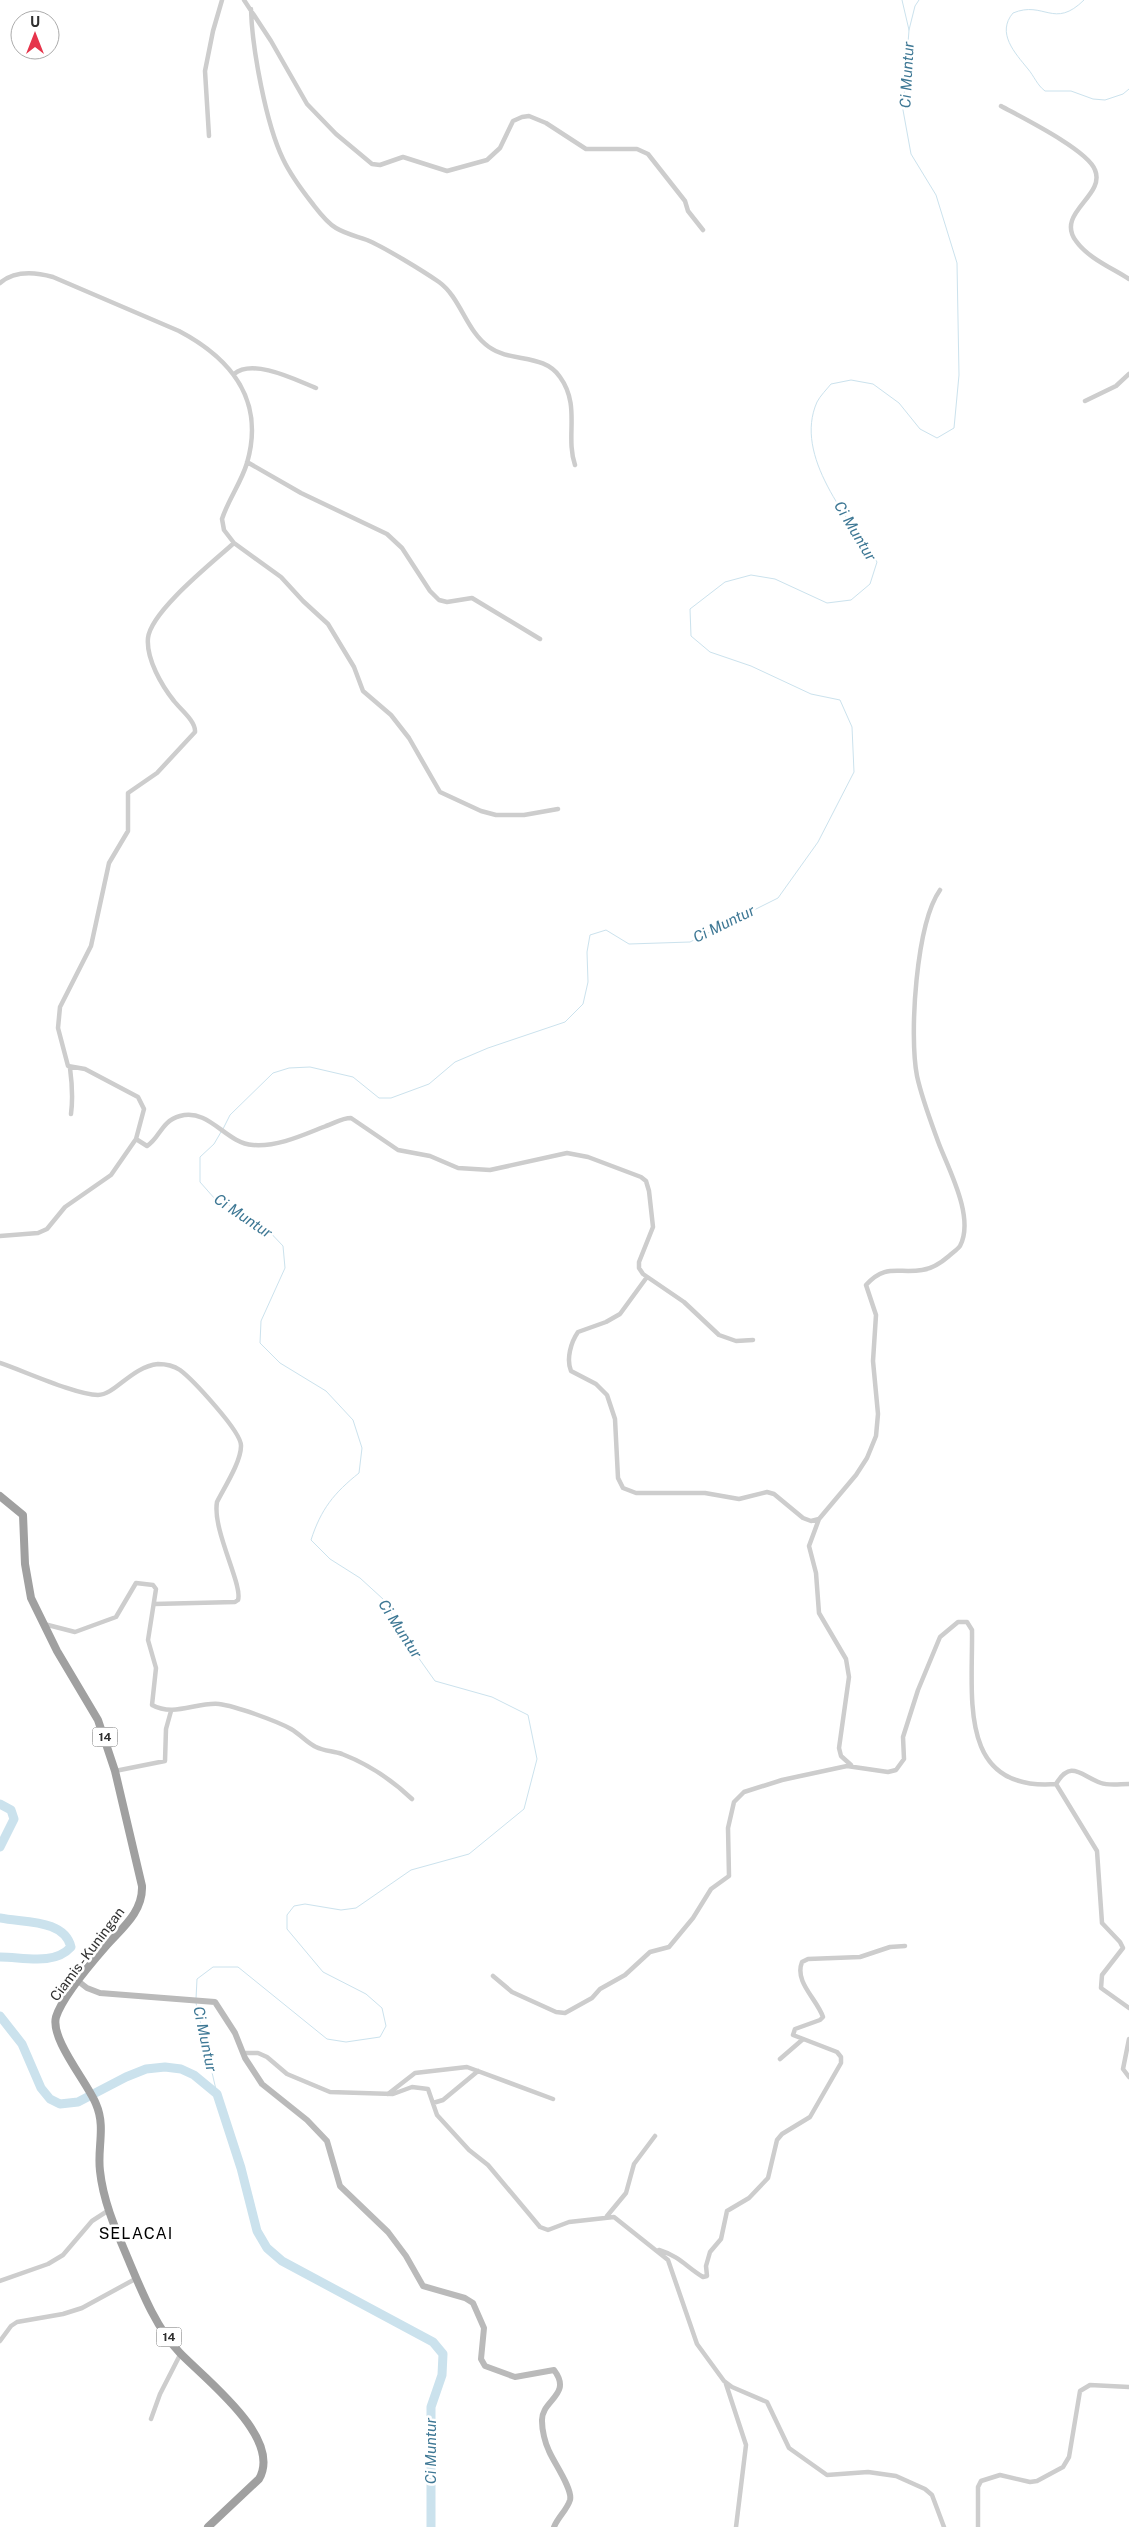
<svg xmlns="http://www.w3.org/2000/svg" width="1129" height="2527" viewBox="0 0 1129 2527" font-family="'Public Sans',sans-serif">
	<rect width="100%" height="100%" fill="#fff"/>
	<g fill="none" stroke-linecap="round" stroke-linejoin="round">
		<path stroke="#cbe2ed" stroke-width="1" d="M1084,0C1054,30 1044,0 1013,13C996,33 1015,53 1028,69C1034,76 1037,85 1045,91H1071L1093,99L1105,100L1123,94L1129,89
			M909,30L915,6L919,0
			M223,1129L230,1115L273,1073L289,1068L310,1067L353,1077L379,1098H391L429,1084L455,1062L488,1048L565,1022L583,1004L588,982L587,952L590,935L606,930L629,944L690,942L778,898L818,842L854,772L852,727L840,700L811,694L751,666L710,652L691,636L690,609L725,582L751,575L775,579L827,603L851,600L870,584L877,562C849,519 793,456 817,402C820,396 827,389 831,384L851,380L873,384L899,403L920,429L937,438L954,428L959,375L957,263L936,195L911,154L903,110L909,30L902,0
			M196,1999L197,1979L213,1967H238L327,2039L346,2042L380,2037L386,2026L382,2008L366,1994L323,1972L287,1929V1915L294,1906L305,1904L341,1910L356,1908L411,1870L469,1854L524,1809L537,1759L528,1715L492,1697L435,1681L408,1643L383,1599L360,1578L330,1559L311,1540C321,1509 334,1493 359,1473L362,1448L353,1420L326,1391L280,1363L260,1343L261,1321L285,1268L283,1246L265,1227L240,1210L215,1199L200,1182V1157L214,1144L221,1132
			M196,2003L217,2094"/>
		<path stroke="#cbe2ed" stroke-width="9" d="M0,1804L11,1810L14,1819L0,1847
			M0,1918C24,1923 64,1919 71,1947C54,1966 23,1957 0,1957
			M0,2016L22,2044L41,2088L50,2099L60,2104L78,2102L126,2077L146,2069L165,2067L181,2069L194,2075L217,2094L241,2168L257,2231L267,2248L282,2261L433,2342L443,2354L442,2375L431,2407V2527"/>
		<path stroke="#cdcdcd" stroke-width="4.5" d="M244,0L271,41L307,104L336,134L372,164L380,165L403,157L447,171L487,160L500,148L513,121L522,117L529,116L546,123L586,149H637L648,154L685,201L688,211L703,230
			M251,9C252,48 266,124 283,159C291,176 301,189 312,203C319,212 326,222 336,228C346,234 356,236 367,240C384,247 423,271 439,282C461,298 466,331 489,347C511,363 544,353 560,377C581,406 565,436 575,465
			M1001,106C1021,117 1088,150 1095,170C1106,196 1055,213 1076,241C1088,258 1112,268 1129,279
			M209,136L205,71L213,31L222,0
			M0,283C15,270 35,272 53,277L179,331C232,359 265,401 247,463C241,483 228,500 222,519L224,530L234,543L281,577L303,601L328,624L354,667L363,691L391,715L409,738L440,792L481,811L496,815H524L558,809
			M234,374C253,358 296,380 316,388
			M1085,401L1116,386L1129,374
			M247,462L301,493L387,534L402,548L430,591L439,600L447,602L472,598L540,639
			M70,1068C72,1083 73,1099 71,1114
			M136,1139L147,1146C160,1138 161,1121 180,1116C210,1108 225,1143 253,1145C278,1147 303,1135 326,1126C335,1123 342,1118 351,1118L398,1150L430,1156L458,1168L490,1170L567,1153L588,1157L641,1177L646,1181L649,1191L653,1227L639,1262V1268L643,1274L684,1302L719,1335L736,1341L753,1340
			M0,1236L38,1233L47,1229L65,1207L111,1175L136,1139L144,1109L138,1097L85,1069L68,1066L58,1028L60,1007L91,946L109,863L128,831V793L157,773L195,732C196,721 180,709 174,701C162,686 146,659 148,638C151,611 213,562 234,543
			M647,1277L620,1314L606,1322L578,1332C571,1342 566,1359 571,1371L596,1384L607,1395L615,1419L618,1478L623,1488L636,1493H705L739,1499L767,1492L774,1494L803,1518L811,1521L819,1519L856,1475L867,1458L876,1436L878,1414L873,1361L876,1315L866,1285C886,1263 898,1274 922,1270C932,1269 942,1262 949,1256C952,1253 957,1250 960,1246C975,1218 949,1170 939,1144C931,1122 922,1099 917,1076C909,1035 916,924 940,890
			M0,1363C24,1371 76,1395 98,1395C115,1395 131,1367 158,1364C165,1364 174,1366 180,1370C192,1379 242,1432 241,1446C241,1462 224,1488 217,1502C212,1530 243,1585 238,1600L235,1602L154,1604
			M819,1519L809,1546L816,1573L819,1613L846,1659L849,1677L839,1748L841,1756L851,1765
			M44,1624L75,1632L116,1617L136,1583L153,1585L156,1589L148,1640L156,1668L152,1705C174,1717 196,1702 219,1704C235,1706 277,1721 291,1729C300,1734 307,1743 316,1747C324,1751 333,1751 342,1754C368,1764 392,1780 412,1799
			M115,1771L165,1761L166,1729L171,1711
			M1129,1784C1120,1784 1109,1786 1101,1783C1081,1776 1071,1759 1056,1784L1097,1851L1102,1923L1120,1942L1123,1948L1102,1975L1101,1988L1129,2008
			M493,1976L512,1992L556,2012L565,2013L592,1998L600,1989L625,1975L650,1952L669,1947L693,1918L711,1889L729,1876L728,1828L734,1802L744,1792L782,1780L847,1766L888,1772L896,1770L904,1759L903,1737L918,1690L940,1637L958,1622H967L972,1630C973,1697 957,1792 1056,1784
			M1129,2039L1123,2069L1129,2077
			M243,2053H258L267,2057L287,2074L330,2092L393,2094L412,2087L428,2089L437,2115L469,2150L488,2165L540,2227L548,2230L569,2222L614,2217L668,2260L697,2344L724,2381L732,2387L767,2402L789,2448L827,2475L868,2472L896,2476L925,2489L932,2495L944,2527
			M780,2059L802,2040
			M388,2094L415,2073L467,2067L553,2099
			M433,2103L443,2100L478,2071
			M607,2216L626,2193L634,2164L655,2136
			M659,2250C681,2257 685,2266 703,2277L707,2276L706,2266L710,2252L721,2239L727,2211L749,2198L768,2178L777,2140L782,2134L810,2117L841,2063V2057L837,2052L793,2035L795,2029L820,2020L823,2017C817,1999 794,1982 802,1962L808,1959L860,1957L890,1947L905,1946
			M0,2281L48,2264L63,2255L92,2221L109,2210
			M0,2341L11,2326L17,2322L63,2314L82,2308L137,2278
			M726,2384L746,2445L736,2527
			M151,2419L160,2394L181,2353
			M978,2527V2487L981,2481L1000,2475L1030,2482L1037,2481L1063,2467L1069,2457L1080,2391L1090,2385L1129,2387"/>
		<path stroke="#bababa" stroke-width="6" d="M78,1981L87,1988L100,1993L215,2002L235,2033L245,2058L262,2084L307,2120L327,2141L340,2186L388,2232L406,2256L423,2286L465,2298L473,2303L484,2328L481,2359L485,2366L515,2377L554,2370C573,2395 541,2400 542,2421C542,2430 545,2443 549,2451C554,2463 573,2489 570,2500C567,2510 558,2517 554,2527"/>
		<path stroke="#a0a0a0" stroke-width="8" d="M0,1496L23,1515L25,1564L31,1598L57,1651L98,1720L115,1771L142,1886C143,1912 122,1928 106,1946C92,1962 62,1998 56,2017C50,2039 87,2082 96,2104C106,2127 97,2148 100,2171C103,2200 115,2228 126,2254C140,2287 155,2327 180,2353C205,2379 283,2438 259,2479L208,2527"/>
	</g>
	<g text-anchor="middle" stroke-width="5" stroke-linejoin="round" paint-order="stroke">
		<g fill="#fff" stroke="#6e6e6e" stroke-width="1">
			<rect x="92.5" y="1727.5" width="25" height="19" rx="4"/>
			<rect x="156.5" y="2327.5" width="25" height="19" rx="4"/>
		</g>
		<g font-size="12" font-weight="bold" fill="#303030">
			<text x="105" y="1741">14</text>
			<text x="169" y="2341">14</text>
		</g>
		<g font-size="14" fill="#303030" stroke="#fff">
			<text transform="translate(87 1954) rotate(-53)" y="5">Ciamis - Kuningan</text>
		</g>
		<g font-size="15" font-style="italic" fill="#3d7794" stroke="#fff">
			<text transform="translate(907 75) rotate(-87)" y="5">Ci Muntur</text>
			<text transform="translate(855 531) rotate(59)" y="5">Ci Muntur</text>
			<text transform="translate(724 924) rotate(-26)" y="5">Ci Muntur</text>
			<text transform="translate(243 1216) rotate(34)" y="5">Ci Muntur</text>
			<text transform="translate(400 1629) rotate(57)" y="5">Ci Muntur</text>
			<text transform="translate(205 2039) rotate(78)" y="5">Ci Muntur</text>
			<text transform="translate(431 2451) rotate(-90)" y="5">Ci Muntur</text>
		</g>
		<g font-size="16" letter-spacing="1" fill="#000" stroke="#fff">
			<text x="136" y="2239">SELACAI</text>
		</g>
	</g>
	<g transform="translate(35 35)"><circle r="24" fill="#ffffff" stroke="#acacac"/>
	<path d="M0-4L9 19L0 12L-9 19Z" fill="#e6344b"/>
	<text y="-8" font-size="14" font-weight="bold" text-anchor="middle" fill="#303030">U</text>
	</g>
</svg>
